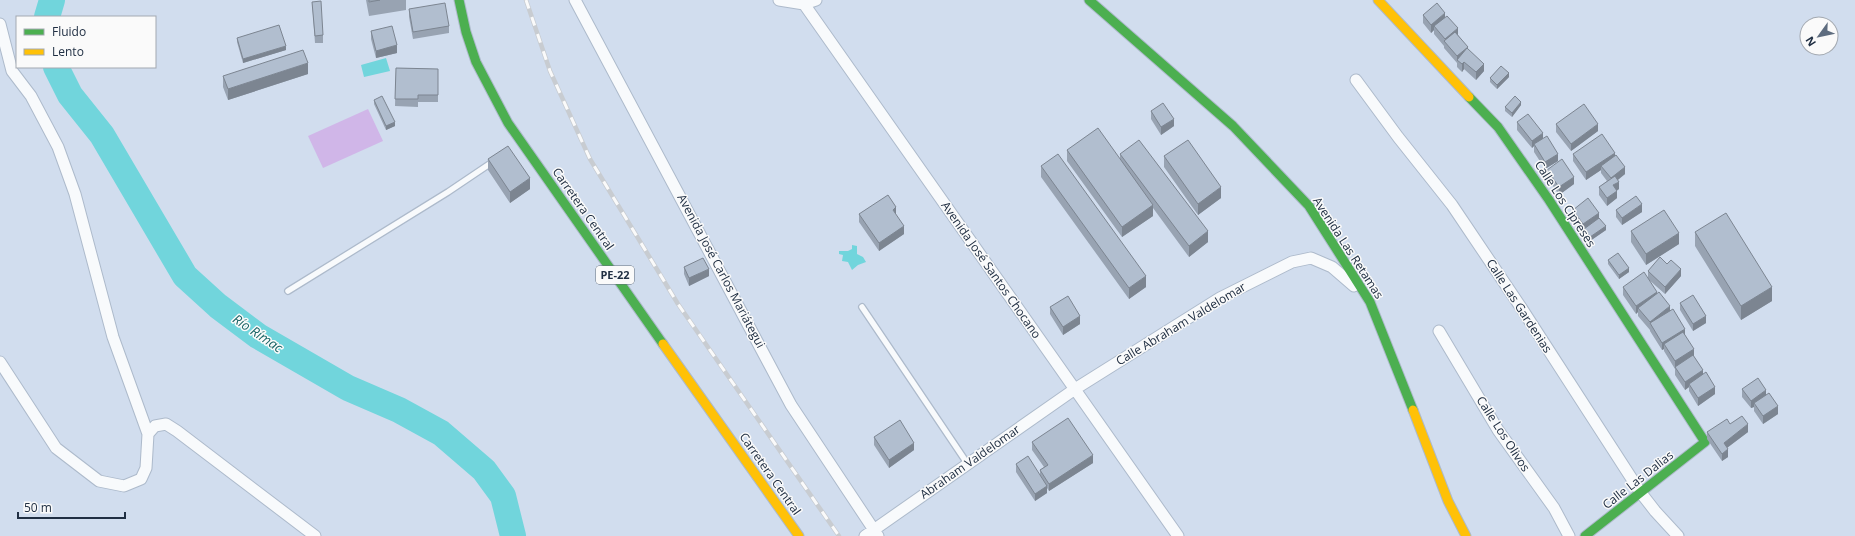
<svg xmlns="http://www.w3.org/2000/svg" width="1855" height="536" viewBox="0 0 1855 536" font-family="'Open Sans',sans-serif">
	<rect width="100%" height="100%" fill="#d1ddee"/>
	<path fill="#d0b6e8" d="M368,109L383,141L323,168L308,136Z"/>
	<path fill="#71d5dc" d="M386,58L390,71L364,77L361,65Z
		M852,245L857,246V254L863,257L866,262L858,265L852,270L848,262L842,261L843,255L839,254V251H848L852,249Z"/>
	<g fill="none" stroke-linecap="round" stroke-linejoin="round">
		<path stroke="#71d5dc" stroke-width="26" d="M47,17L52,0
			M56,67L70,95L102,135L185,276L218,306L258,336L348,388L399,410L441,433L484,470L503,496L513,536"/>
		<defs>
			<path id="lane" d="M288,291L448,192L494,161
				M862,307L967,463"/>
			<path id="street" d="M575,0L791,405L878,536
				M779,0L804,4L816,0
				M804,4L1178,536
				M0,24L12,71L31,96L58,147L75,194L113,337L148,434
				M1356,80L1398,137L1452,205L1522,309L1641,493L1655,511L1678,536
				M1439,331L1498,430L1554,508L1569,536
				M0,362L56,448L99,481L124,486L141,479L146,468L148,434L155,426L166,424L177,431L315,536
				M865,536L1075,389L1220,298L1292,262L1311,258L1332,267L1354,286"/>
			<path id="fast" d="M459,0L466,32L476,62L508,123L663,344
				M1089,0L1233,126L1309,206L1370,302L1413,410
				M1469,97L1498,127L1549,200L1705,442L1585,536"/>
			<path id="slow" d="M1378,0L1469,97
				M663,344L799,536
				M1413,410L1448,501L1466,536"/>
		</defs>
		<use href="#lane" stroke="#adbacb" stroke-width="8"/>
		<use href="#street" stroke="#adbacb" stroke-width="13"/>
		<use href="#fast" stroke="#adbacb" stroke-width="11"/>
		<use href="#slow" stroke="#adbacb" stroke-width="11"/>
		<use href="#lane" stroke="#f8fafc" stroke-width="5.5"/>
		<use href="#street" stroke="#f8fafc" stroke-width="11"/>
		<use href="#fast" stroke="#4caf50" stroke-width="9"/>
		<use href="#slow" stroke="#ffc107" stroke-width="9"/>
		<defs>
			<path id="rail" d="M526,0L550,71L590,159L678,304L839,536"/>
		</defs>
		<use href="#rail" stroke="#c8ccd1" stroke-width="4.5"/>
		<use href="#rail" stroke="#fafafa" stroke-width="3" stroke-dasharray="9" stroke-linecap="butt"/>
	</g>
	<path fill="#98a3b2" d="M366,0H406V10L369,16Z
		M312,2L323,35V43H315Z
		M409,9L449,26V33L413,39L409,17Z
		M1423,15L1445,17L1484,71L1476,80L1464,69L1462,72L1457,67V63L1444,48V46L1434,34V30L1431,33L1423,23Z
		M371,31L397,53L376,58L371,39Z
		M237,38L286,50L243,63L237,42Z
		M396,68L438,69V102H418V107L395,106Z
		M308,74L228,100L223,87V76Z
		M1509,77L1497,89L1490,82V78Z
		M374,100L395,126L386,130L374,104Z
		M1521,105L1512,117L1505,111V107Z
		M1151,111L1174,126L1161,135L1151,119Z
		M1517,122L1543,139L1558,161L1545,169L1534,152V146L1532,148L1517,130Z
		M1556,124L1598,131L1571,151L1556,132Z
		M1067,150L1120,159V154L1208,242L1189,257L1153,208V216L1122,237L1067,161Z
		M1573,154L1615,155L1625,174L1618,180L1619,189L1617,190V198L1607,206L1599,195V187L1607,181L1601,173V170L1586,180L1573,161Z
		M1164,156L1221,198L1198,215L1164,167Z
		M488,159L530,189L510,203L488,170Z
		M1041,166L1146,287L1129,299L1041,177Z
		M1547,170L1574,184L1559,195L1547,177Z
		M1573,210L1599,218L1606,230L1590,241L1584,233V231H1583L1573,217Z
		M1616,210L1642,212L1622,225L1616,217Z
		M859,214L896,215L904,234L879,251L859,222Z
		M1631,231L1679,244L1646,265L1631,242Z
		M1695,232L1772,301L1741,320L1695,246Z
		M1608,260L1629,272L1619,279L1608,264Z
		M684,267L709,276L689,286L684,274Z
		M1648,271L1681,276L1665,294L1648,279L1685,335L1694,357L1703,374L1715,394L1698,406L1689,391V387L1685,390L1675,375V369L1664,351V349L1662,350L1650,331V329V330L1638,316V312L1636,314L1623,295V287L1648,278Z
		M1680,303L1706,323L1693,331L1680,310Z
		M1050,307L1080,324L1063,335L1050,314Z
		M1742,389L1766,395L1778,414L1763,424L1754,411V407L1751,408L1742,397Z
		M1730,424L1748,432L1727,448L1728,457L1722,461L1707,439V432Z
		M874,437L914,450L889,468L874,445Z
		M1032,442L1093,463L1049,491L1047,488V493L1035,501L1016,472V464L1040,475V470L1044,467L1032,450Z"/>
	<path fill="#7c8591" d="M1445,13V20L1434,26V30L1431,33V25Z
		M1458,28V35L1445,41V39Z
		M397,45V53L376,58V51Z
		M286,46V50L243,63V59Z
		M1468,47V54L1457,60V56Z
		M1464,62V69L1462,72V64Z
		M308,63V74L228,100V89Z
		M1484,64V71L1476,80V72Z
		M1509,73V77L1497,89V85Z
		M1521,102V105L1512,117V113Z
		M1174,119V126L1161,135V127Z
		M395,122V126L386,130V126Z
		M1598,124V131L1571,151V144Z
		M1543,133V140L1534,144V146L1532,148V141Z
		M1615,153V160L1601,166V170L1586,180V172Z
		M1558,154V161L1545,169V162Z
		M1625,167V174L1611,185V178Z
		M1574,177V184L1559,195V187Z
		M530,178V189L510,203V192Z
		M1619,182V189L1613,193V185Z
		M1221,187V198L1198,215V204Z
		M1617,191V198L1607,206V198Z
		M1642,204V212L1622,225V218Z
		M1153,205V216L1122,237V227Z
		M896,207V215L893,210Z
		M1599,213V220L1584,229V231H1583V224Z
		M904,226V234L879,251V243Z
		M1606,226V230L1590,241V237Z
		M1208,231V242L1189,257V246Z
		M1679,233V244L1646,265V254Z
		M1629,268V272L1619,279V275Z
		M709,269V276L689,286V278Z
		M1681,269V276L1665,294V287Z
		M1146,276V287L1129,299V288Z
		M1772,287V301L1741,320V306Z
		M1657,292V299L1638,308V312L1636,314V306Z
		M1670,306V313L1650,323V330V322Z
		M1080,316V324L1063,335V327Z
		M1706,316V323L1693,331V324Z
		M1685,329V336L1664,344V349L1662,350V343Z
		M1694,349V357L1675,367V369V361Z
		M1703,370V378L1689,384V387L1685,390V382Z
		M1715,387V394L1698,406V398Z
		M1766,390V398L1754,403V407L1751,408V401Z
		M1778,406V414L1763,424V416Z
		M1748,424V432L1724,450V443Z
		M914,443V450L889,468V460Z
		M1728,449V457L1722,461V454Z
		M1093,455V463L1049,491V484Z
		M1047,486V493L1035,501V494Z"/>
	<path fill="#b1becf" stroke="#7c8591" d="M369,0H380L369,2Z
		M321,1L323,35L315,36L312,2Z
		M445,3L449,26L413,32L409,9Z
		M1437,3L1445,13L1431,25L1423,15Z
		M1447,16L1458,28L1445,39L1434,26Z
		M279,25L286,46L243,59L237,38Z
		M392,26L397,45L376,51L371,31Z
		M1455,32L1468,47L1457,56L1444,41Z
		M1467,48L1484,64L1476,72L1464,62L1462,64L1457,60Z
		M303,50L308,63L228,89L223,76Z
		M1501,66L1509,73L1497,85L1490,78Z
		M396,68L438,69V95H418V99H395Z
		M382,96L395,122L386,126L374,100Z
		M1515,96L1521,102L1512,113L1505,107Z
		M1163,103L1174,119L1161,127L1151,111Z
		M1584,104L1598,124L1571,144L1556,124Z
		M1528,114L1543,133L1532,141L1517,122Z
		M1098,128L1153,205L1122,227L1067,150Z
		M1602,134L1615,153L1586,172L1573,154Z
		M1547,136L1558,154L1545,162L1534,144Z
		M1139,140L1208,231L1189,246L1120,154Z
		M1188,140L1221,187L1198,204L1164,156Z
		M508,146L530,178L510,192L488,159Z
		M1058,154L1146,276L1129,288L1041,166Z
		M1616,155L1625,167L1611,178L1601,166Z
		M1562,159L1574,177L1559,187L1547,170Z
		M1615,176L1619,182L1613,185L1617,191L1607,198L1599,187Z
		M888,195L896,207L893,210L904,226L879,243L859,214Z
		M1636,196L1642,204L1622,218L1616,210Z
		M1588,198L1599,213L1583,224L1573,210Z
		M1664,210L1679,233L1646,254L1631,231Z
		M1726,213L1772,287L1741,306L1695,232Z
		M1599,218L1606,226L1590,237L1584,229Z
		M1618,253L1629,268L1619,275L1608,260Z
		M1660,257L1667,264L1671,260L1681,269L1665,287L1648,271Z
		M703,258L709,269L689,278L684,267Z
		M1644,272L1657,292L1636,306L1623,287Z
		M1659,292L1670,306L1650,322L1638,308Z
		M1693,295L1706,316L1693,324L1680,303Z
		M1068,296L1080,316L1063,327L1050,307Z
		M1673,309L1685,329L1662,343L1650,323Z
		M1683,332L1694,349L1675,361L1664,344Z
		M1693,355L1703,370L1685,382L1675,367Z
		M1706,372L1715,387L1698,398L1689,384Z
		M1758,378L1766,390L1751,401L1742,389Z
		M1769,393L1778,406L1763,416L1754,403Z
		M1742,416L1748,424L1724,443L1728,449L1722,454L1707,432L1727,419L1730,424Z
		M1068,418L1093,455L1049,484L1040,470L1048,465L1032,442Z
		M900,420L914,443L889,460L874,437Z
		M1028,456L1047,486L1035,494L1016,464Z"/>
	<g text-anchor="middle" stroke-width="3" stroke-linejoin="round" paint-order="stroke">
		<rect fill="#fafafa" stroke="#616c7a" stroke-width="1" x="596" y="266" width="38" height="18" rx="3"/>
		<g font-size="11" font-weight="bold" fill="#202f43">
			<text x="615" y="279">PE-22</text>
		</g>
		<g font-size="12" fill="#202f43" stroke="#fafafa">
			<text transform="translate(1565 204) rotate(57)" y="4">Calle Los Cipreses</text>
			<text transform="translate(583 209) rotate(55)" y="4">Carretera Central</text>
			<text transform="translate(1348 248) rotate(57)" y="4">Avenida Las Retamas</text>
			<text transform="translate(991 270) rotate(55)" y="4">Avenida José Santos Chocano</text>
			<text transform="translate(721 271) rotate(62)" y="4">Avenida José Carlos Mariátegui</text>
			<text transform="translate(1519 306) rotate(57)" y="4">Calle Las Gardenias</text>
			<text transform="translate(1181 324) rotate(-31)" y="4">Calle Abraham Valdelomar</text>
			<text transform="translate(1503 434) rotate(57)" y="4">Calle Los Olivos</text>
			<text transform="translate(970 462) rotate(-35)" y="4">Abraham Valdelomar</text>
			<text transform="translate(770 474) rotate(55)" y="4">Carretera Central</text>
			<text transform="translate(1638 480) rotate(-38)" y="4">Calle Las Dalias</text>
		</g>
		<g font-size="13" font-style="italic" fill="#176364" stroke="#fafafa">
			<text transform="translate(258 333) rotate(34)" y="5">Río Rímac</text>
		</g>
	</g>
	<rect x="16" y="16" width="140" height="52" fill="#fafafa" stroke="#a3a9b1"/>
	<rect x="24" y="29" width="20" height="6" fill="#4caf50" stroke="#a3a9b1"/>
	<text x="52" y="36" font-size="12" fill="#202f43">Fluido</text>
	<rect x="24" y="49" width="20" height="6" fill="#ffc107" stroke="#a3a9b1"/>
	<text x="52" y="56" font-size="12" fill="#202f43">Lento</text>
	<g transform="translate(1819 36) rotate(237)"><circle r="19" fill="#fafafa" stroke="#a3a9b1"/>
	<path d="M0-3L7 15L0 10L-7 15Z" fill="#5e6c7f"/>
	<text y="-6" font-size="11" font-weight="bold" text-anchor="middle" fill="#202f43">N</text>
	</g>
	<path d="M18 512v6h107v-6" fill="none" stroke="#202f43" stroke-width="2"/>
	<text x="24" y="512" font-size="12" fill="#202f43" stroke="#fafafa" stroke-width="3" paint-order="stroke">50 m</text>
</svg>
